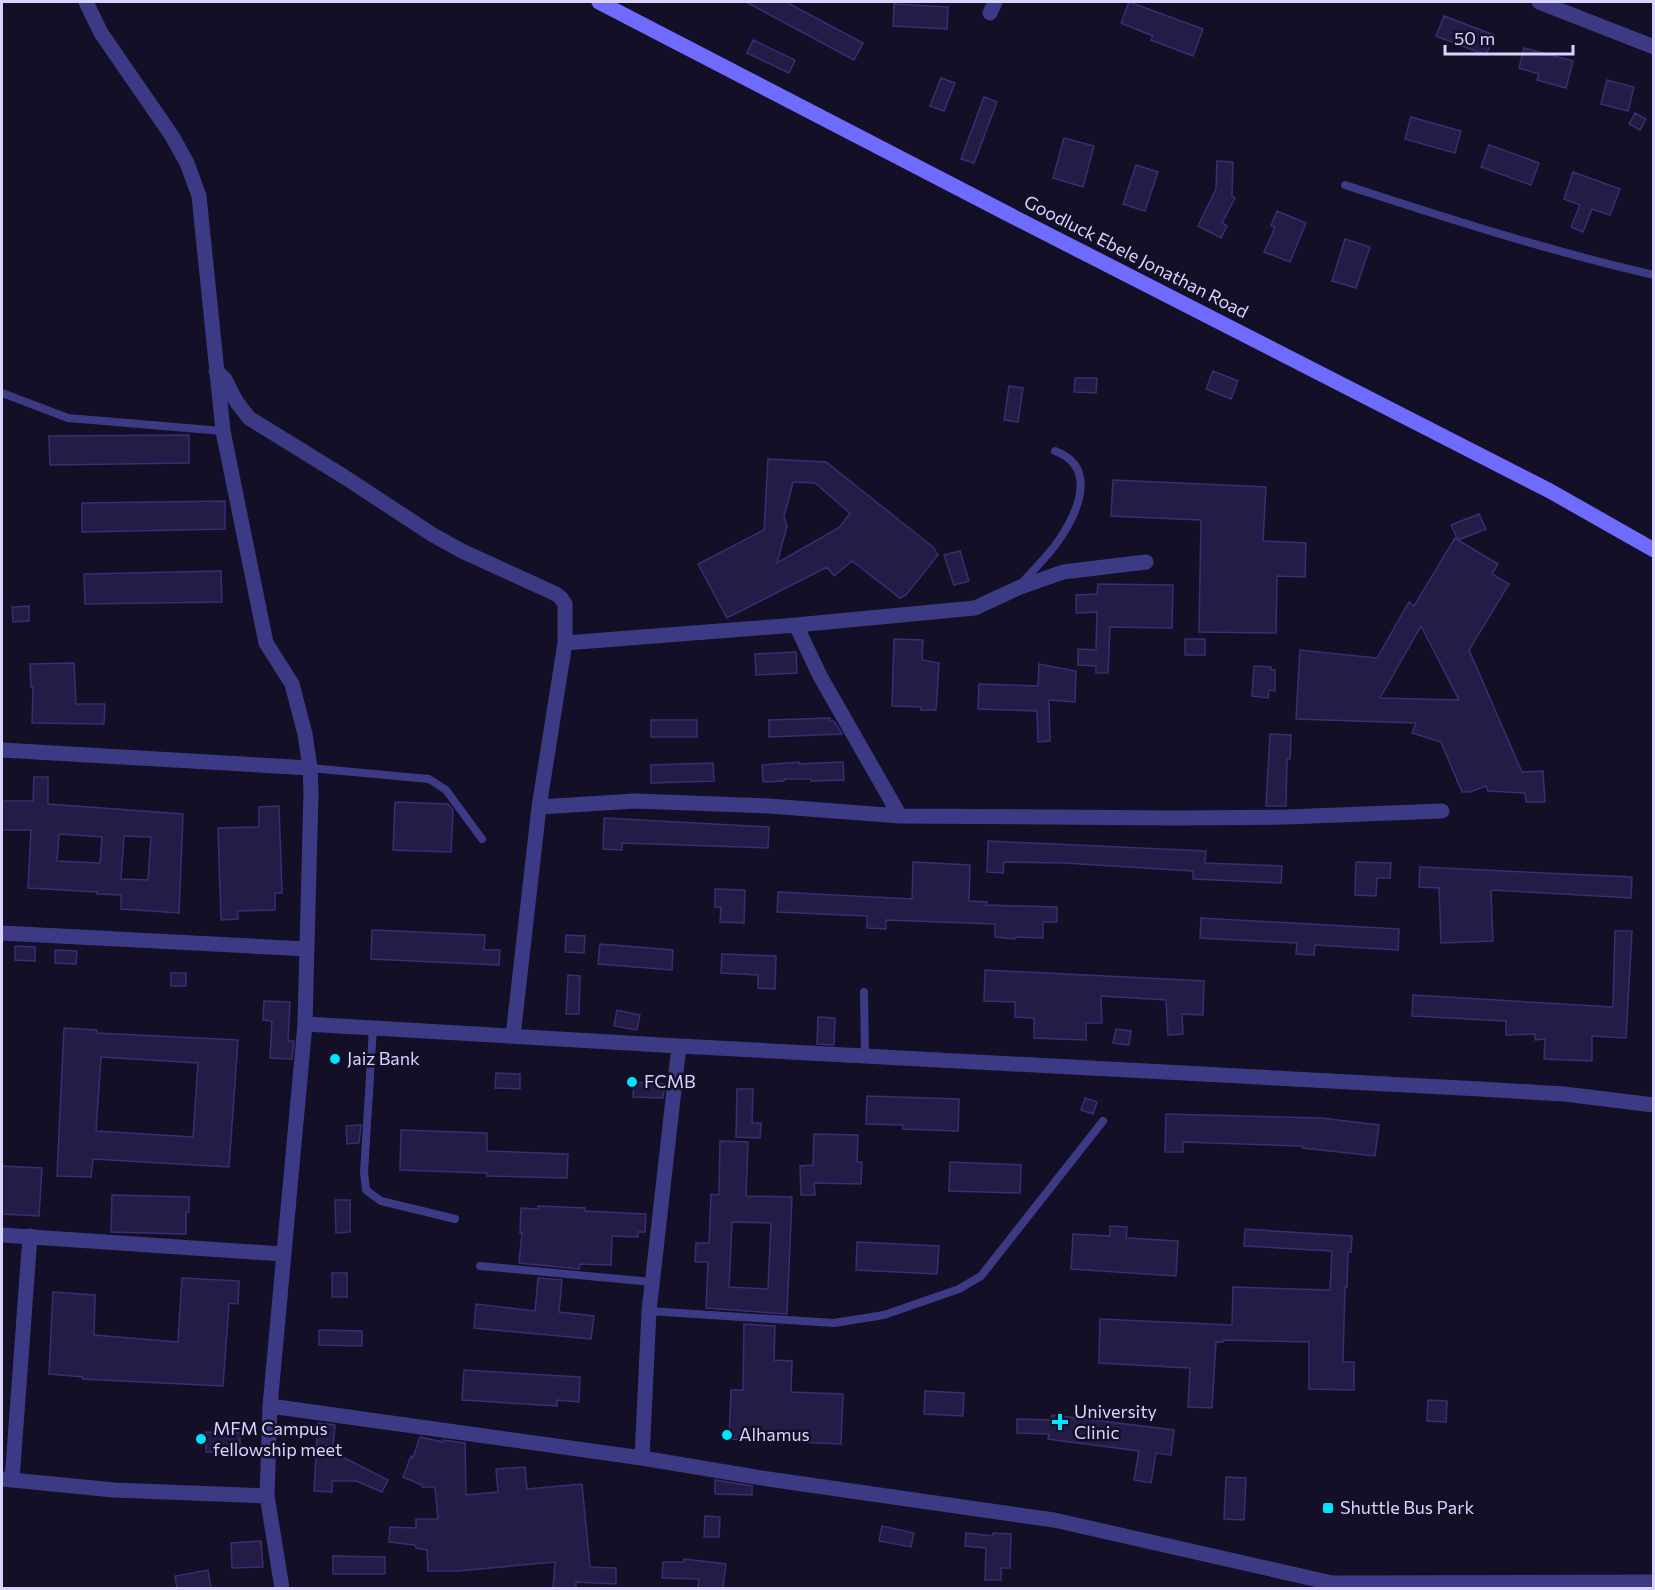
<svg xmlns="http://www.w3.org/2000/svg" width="1655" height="1590" viewBox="0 0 1655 1590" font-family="Commissioner,sans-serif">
	<rect width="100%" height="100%" fill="#130f26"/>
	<path fill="#241b47" stroke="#3b2d73" stroke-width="1.5" fill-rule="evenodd" d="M746,2H786L863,43L854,60Z
		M1129,2L1203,29L1193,56L1151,40L1153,36L1121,23Z
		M894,4L948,7L947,29L893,26Z
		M1444,16L1494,35L1486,55L1436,36Z
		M753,40L795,60L789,73L747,53Z
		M1524,48L1573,61L1566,88L1537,80L1539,74L1519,68Z
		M941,78L955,83L944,111L930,106Z
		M1607,80L1634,87L1628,111L1601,104Z
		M984,97L997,102L974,163L961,159Z
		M1635,113L1646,119L1640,130L1629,124Z
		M1411,117L1461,131L1455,153L1405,139Z
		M1064,138L1094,146L1083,187L1053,178Z
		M1489,145L1539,163L1531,185L1481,167Z
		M1217,161L1233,162L1232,196L1235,198L1222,223L1227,226L1221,238L1198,226L1216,189Z
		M1136,165L1158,172L1145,211L1123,204Z
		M1573,172L1620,189L1610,215L1592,209L1583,232L1571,227L1580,205L1564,199Z
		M1277,211L1306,223L1290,262L1264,252L1275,227L1271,226Z
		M1345,239L1370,247L1356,288L1332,281Z
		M1213,371L1238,381L1231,399L1206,389Z
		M1075,378H1097L1096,393L1074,392Z
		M1009,386L1023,388L1018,422L1004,420Z
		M189,435V463L50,465L49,436Z
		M768,459L826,462L933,547L938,555L906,595L900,598L852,561L834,576L827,567L727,618L698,564L764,530ZM793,482L815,483L850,513L840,527L777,563L787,526L784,517Z
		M1113,480L1266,487L1263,541L1306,543L1305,577L1277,576L1276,633L1199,632L1201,520L1111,516Z
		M225,501V529L82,532V503Z
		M1479,514L1486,529L1458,540L1498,564L1492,574L1509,584L1469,650L1522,772L1543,771L1545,802H1526L1525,793L1488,791L1486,786L1470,792H1462L1441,742L1412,733L1416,723L1296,719L1300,650L1377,658L1409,602L1414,606L1455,538L1458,540L1451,525ZM1421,626L1459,700L1380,698Z
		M960,551L969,581L954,585L944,555Z
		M221,571L222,602L85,604L84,574Z
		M1098,584L1173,585L1172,628L1110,627L1108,673H1096V666L1078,665V649L1096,650L1097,612L1076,613V595L1097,594Z
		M29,606V621L13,622L12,607Z
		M894,639L923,640L922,660L939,663L936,710H921V707L892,706Z
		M1185,639H1205V655H1185Z
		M796,652L797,673L756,675L755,654Z
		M74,663L76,704H105L104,724L32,723L33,687H31L30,664Z
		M1039,664L1076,671L1075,702L1049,700L1050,741L1038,742L1037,711L978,709L979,684L1038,686Z
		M1254,666L1271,667V670H1275V691L1269,690L1268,698L1252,696Z
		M830,718V721H834L842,734L769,737V720Z
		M651,720H697V737H651Z
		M1270,734L1291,735L1290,759H1287L1286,806H1266Z
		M799,762V764L843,762L844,780L811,781V779H784V781L763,782L762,765Z
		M713,763L714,781L651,783V765Z
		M34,777H48V804L183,814L179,913L121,909V895L97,894V892L28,888L31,830H2V801H33ZM59,834L102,837L100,863L57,861ZM124,836L151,837L148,880L121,879Z
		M395,802L448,804L453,810L451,852L393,850Z
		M279,806L282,893H275V910L238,911V919L221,920L218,828L259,827V807Z
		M604,818L769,827L768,848L622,843V850L603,849Z
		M988,841L1206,851L1205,863L1282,866L1281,883L1193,879V871L1064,863L1004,862L1003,873L987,872Z
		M913,862L970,865L969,901L987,902L986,905L1057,907V922H1043V938L1016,937L1015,939L995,937V924L886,920V929L867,928V916L777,912L778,892L912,899Z
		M1356,862L1391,863L1390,878H1377L1376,896L1355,895Z
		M1420,867L1632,877L1631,898L1493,890L1491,891L1493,941L1441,943L1439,888L1419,887Z
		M715,889L745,890L744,923L720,922L721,907H715Z
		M1201,918L1399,929L1398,950L1315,945L1314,955L1296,954L1297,943L1200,938Z
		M372,930L485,935L484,950H500L499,965L371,959Z
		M1615,931H1632L1626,1038L1592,1036V1061L1544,1059L1545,1039L1535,1040V1034L1506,1035V1021L1412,1016L1413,995L1613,1007Z
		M566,935L585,936L584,953L565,952Z
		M600,944L673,950L672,970L598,964Z
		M15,946L35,947V961L15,960Z
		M55,950L77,951L76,964L55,963Z
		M722,954L776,956L775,989L758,988V975L721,973Z
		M985,970L1204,981L1203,1015L1182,1014L1183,1034L1168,1035L1166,1000L1101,996L1102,1023H1086V1040L1034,1038V1018L1015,1017V1002L984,1001Z
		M171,973H186V986H171Z
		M568,975L580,976L579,1014H566Z
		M264,1001L290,1002L288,1041H294L292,1059L270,1058L272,1021L263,1020Z
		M617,1010L640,1015L637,1030L614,1026Z
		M818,1017L835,1018L834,1045L817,1044Z
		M64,1028L97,1030V1033L238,1040L229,1167L93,1159L91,1177L57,1176ZM101,1057L198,1063L193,1137L96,1131Z
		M1116,1029L1131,1031L1129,1045L1113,1043Z
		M496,1073L520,1074V1089L495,1088Z
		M634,1082L665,1084L663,1098L633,1097Z
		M737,1089H753L752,1123H761L760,1138L736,1137Z
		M867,1096L959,1099L958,1131L903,1129V1125L866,1124Z
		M1085,1098L1097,1102L1093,1114L1081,1110Z
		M1166,1114L1321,1118L1379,1125L1375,1156L1303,1148V1146L1183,1142V1152H1165Z
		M361,1125L359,1143L347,1144L346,1126Z
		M401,1130L487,1133V1151L568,1154L567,1178L487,1176V1173L400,1170Z
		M814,1134L858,1135L857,1162H862L861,1184L814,1183L815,1195H801L800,1166L813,1165Z
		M720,1141L748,1142L746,1196L792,1197L787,1314L706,1308L708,1262H695L696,1243H709L711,1194L719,1195ZM732,1222L771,1223L768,1289L729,1287Z
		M950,1162L1021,1165L1020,1193L949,1191Z
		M2,1166L42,1168L39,1216L2,1214Z
		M112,1195L189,1197V1212H186V1234L111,1232Z
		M335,1200H350V1232L336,1233Z
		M538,1206L585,1208V1211L646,1214L645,1232H638V1237L612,1236L611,1265L580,1264L579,1269L519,1263L522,1233H520L521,1208L538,1209Z
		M1110,1226L1127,1227L1126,1238L1178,1241L1176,1276L1071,1269L1073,1234L1110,1236Z
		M1245,1229L1352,1236L1351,1252H1348L1347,1287H1345L1343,1362H1354V1390L1309,1389V1342L1223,1340V1342H1216L1212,1408L1188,1407L1190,1368L1099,1363L1100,1319L1232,1325L1233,1287L1330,1290L1332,1251L1244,1246Z
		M857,1242L939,1246L937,1274L856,1270Z
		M332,1273H347V1297H332Z
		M182,1278L239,1281L238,1304L229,1303L223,1386L83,1379V1377L49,1374L53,1292L95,1295L94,1335L178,1342Z
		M538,1278L562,1280L559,1312L594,1316L591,1339L474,1328L476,1304L535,1311Z
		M744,1324L775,1326L774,1360L792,1361L791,1392L843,1394L841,1444L729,1439L731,1390H743Z
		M319,1330L362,1331V1346L319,1345Z
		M464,1370L580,1377L579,1402L557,1400V1406L462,1400Z
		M925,1391L964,1393L963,1416L924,1414Z
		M1428,1400L1447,1401L1446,1422L1427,1421Z
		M1052,1415L1174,1430L1171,1455L1156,1453L1151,1483L1134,1480L1139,1451L1048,1439L1049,1434L1017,1433V1419L1051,1420Z
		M318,1423L335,1425L333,1446H321L388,1480L382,1492L356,1481H332V1492L314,1491Z
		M206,1432L240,1433V1452H206Z
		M420,1437L443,1442V1440L465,1443L466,1495L498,1492L496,1469L525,1467L527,1489L582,1484L590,1567L616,1568V1584L576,1582V1588H553L555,1562L457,1571H428L427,1550L416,1548L415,1545L389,1542L390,1527L416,1528V1519H438L435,1487H422V1485L403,1477L411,1456L413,1457Z
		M1226,1477L1246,1478L1244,1520L1224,1519Z
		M715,1480L752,1486V1495L715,1494Z
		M705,1516L720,1517L719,1537H704Z
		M882,1526L914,1533L911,1547L879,1541Z
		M966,1533L993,1536V1533L1011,1534L1010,1568H1001V1580H985L986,1548L965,1546Z
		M261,1541L263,1567L232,1568L231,1543Z
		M333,1556L385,1557V1574H333Z
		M684,1559L726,1564L723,1588H698L699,1579L662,1578L663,1562H684Z
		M208,1570L211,1588H177L175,1576Z"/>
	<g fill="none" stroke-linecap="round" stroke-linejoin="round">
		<path stroke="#3d3a85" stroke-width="8" d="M1345,185C1446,218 1549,251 1654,275
			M2,393L68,418L223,431
			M1022,583C1035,568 1051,553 1061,537C1080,508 1096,466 1055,451
			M310,768L429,779L446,790L482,839
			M864,992L865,1056
			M373,1028L364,1172L366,1190L381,1201L455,1219
			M480,1266L652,1282
			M649,1311L834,1323L884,1315L959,1289L981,1276L1103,1121"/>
		<path stroke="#3d3a85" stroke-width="15" d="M86,2L101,33L172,136L187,163L199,196L223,431L266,643L292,684L305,734L310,768L311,792L305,1024L270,1406L267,1496L282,1588
			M1539,2L1654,47
			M990,13L995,2
			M216,371L225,379L236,401L249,418L343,476L433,535L462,551L556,594L561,598L565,604V643L539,807L513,1036
			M796,625L820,676L900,816
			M565,643L796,625L975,608L1018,588L1063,572L1146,562
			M2,750L310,768
			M539,807L635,801L769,806L900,816L1176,818L1286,817L1442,811
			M2,933L307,949
			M305,1024L679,1046L1480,1089L1564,1094L1654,1105
			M2,1235L283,1254
			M270,1406L642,1458L768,1479L1054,1520L1332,1583L1654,1582
			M642,1458L649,1311L679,1046
			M2,1479L114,1490L267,1496
			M12,1480L30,1236"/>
		<path stroke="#6f6bff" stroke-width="15" d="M599,2L1010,215L1550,491L1654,550"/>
	</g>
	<g fill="#00e5ff" stroke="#130f26" stroke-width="2">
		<circle cx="335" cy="1059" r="6"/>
		<circle cx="632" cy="1082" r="6"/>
		<path d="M1057 1413h6v6h6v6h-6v6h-6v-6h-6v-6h6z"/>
		<circle cx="727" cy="1435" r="6"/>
		<circle cx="201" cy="1439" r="6"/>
		<rect x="1322" y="1502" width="12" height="12" rx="3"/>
	</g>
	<g text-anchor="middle" stroke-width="5" stroke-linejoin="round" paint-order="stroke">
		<g font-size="18" fill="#d9d4ff" stroke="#130f26">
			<text transform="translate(1136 257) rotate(27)" y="6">Goodluck Ebele Jonathan Road</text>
		</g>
		<g font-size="18" fill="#d9d4ff" stroke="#130f26" text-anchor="start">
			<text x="347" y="1065">Jaiz Bank</text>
			<text x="644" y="1088">FCMB</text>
			<text x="1074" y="1418">University<tspan x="1074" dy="21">Clinic</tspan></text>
			<text x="213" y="1435">MFM Campus<tspan x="213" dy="21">fellowship meet</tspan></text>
			<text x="739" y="1441">Alhamus</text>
			<text x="1340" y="1514">Shuttle Bus Park</text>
		</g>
	</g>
	<rect width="1655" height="1590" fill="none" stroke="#d9d4ff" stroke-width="6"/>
	<path d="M1445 45v9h128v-9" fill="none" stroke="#d9d4ff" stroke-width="3"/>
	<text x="1454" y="45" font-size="18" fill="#d9d4ff" stroke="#130f26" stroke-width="4.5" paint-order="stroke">50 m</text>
</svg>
